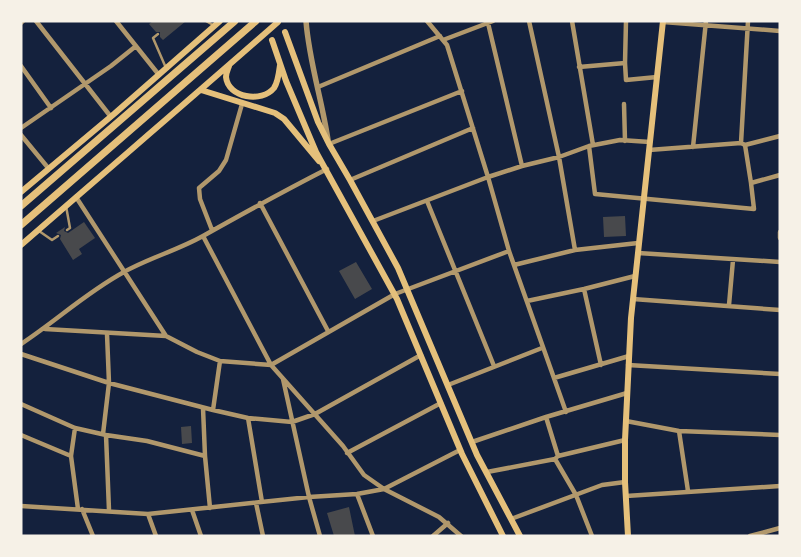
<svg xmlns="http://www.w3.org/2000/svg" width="801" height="557" viewBox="0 0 801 557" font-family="'Source Sans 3',sans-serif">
	<rect width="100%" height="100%" fill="#14213d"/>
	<path fill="#48494c" d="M153,21H186L163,40L160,37V32H156L149,24Z
		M625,216L626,236L604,237L603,217Z
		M84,222L95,238L79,249L82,254L73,260L60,239L61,235L56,233L65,227L64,231L68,233Z
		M356,262L372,289L355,299L339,271Z
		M191,426L192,443L182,444L181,427Z
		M349,507L355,536H334L327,513Z"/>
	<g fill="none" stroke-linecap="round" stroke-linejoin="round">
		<path stroke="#b1986c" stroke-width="2.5" d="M206,21L213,25
			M158,34L153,38L166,68
			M66,206L70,228L67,230
			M39,231L52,240L58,236"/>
		<path stroke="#b1986c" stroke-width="4.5" d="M36,21L111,117
			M116,21L159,75
			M427,21L447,45L488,177L509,251L566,412
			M529,21L559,157L575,250
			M572,21L593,145
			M626,21L625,63L626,80L657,77
			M663,22L780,31
			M21,23L23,21
			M488,23L522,166
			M443,40L493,21
			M21,66L51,108
			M579,67L625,63
			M318,87L440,36
			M624,104L625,141
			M21,128L111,66L136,46
			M21,135L49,169
			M741,143L748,21
			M329,144L462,91
			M745,145L751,183
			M589,146L595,194L754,209L751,183L780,175
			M693,147L706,21
			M649,150L741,143L745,145L780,136
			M350,180L473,128
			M76,197L166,336
			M427,201L494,366
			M260,203L328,331
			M373,221L488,177L522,166L559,157L589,146L620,140L650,142
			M212,230L200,199L199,188L219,171L226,160L242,104
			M780,232V238
			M203,236L271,365L343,446L364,475L384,489L460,450
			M638,253L780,262
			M514,265L575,250L638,243
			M584,289L601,365
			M633,299L780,310
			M527,301L584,289L635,276
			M729,305L733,260
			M45,329L166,336L197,352L220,361L271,365L395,294L509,251
			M21,344C56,321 87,292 124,272C149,258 178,250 203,236C244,213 284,191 327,169
			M21,354L109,383L213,410L248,418L292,422L315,414L421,355
			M628,365L780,374
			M554,378L629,356
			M283,379L309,497L320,536
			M448,385L542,348
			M21,404L75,428L106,435L147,441L205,456
			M203,408L205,456L210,508
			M213,410L220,361
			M546,417L558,456
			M248,418L262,502
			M626,421L679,431L780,435
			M75,428L71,456L78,509
			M679,431L688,491
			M103,434L109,383L107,334
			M21,435L71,456
			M106,435L109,510
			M472,442L546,417L627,393
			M347,453L441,403
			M555,459L576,495L592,536
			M487,472L555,459L558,456L625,440
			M357,494L373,536
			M626,496L780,486
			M256,503L263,536
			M21,506L148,514L309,497L357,494L384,489L439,517L461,536
			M82,509L93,536
			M192,510L201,536
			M148,514L156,536
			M511,519L602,485L625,482
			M433,536L448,523
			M750,536L780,528"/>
		<path stroke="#b1986c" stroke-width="5.5" d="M306,21C309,61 322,100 328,140"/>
		<path stroke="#e5c07b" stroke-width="6" d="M285,32L318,122L329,144L350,180L398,268L477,455L520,536
			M272,40L286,81L316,152L397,299L462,454L503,536
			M229,66C228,69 226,73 226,77C228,98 262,103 274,88C278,82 279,73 280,65
			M201,90L275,113L284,119L319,161
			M21,192L114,114L220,21
			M21,245C107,170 193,97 278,22
			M628,536L625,482V440L631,318L663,21"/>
		<path stroke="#e5c07b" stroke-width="7" d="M21,206L235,21
			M21,225L256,21"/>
	</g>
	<rect width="801" height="557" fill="none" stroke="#f6f1e7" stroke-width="45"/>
</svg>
